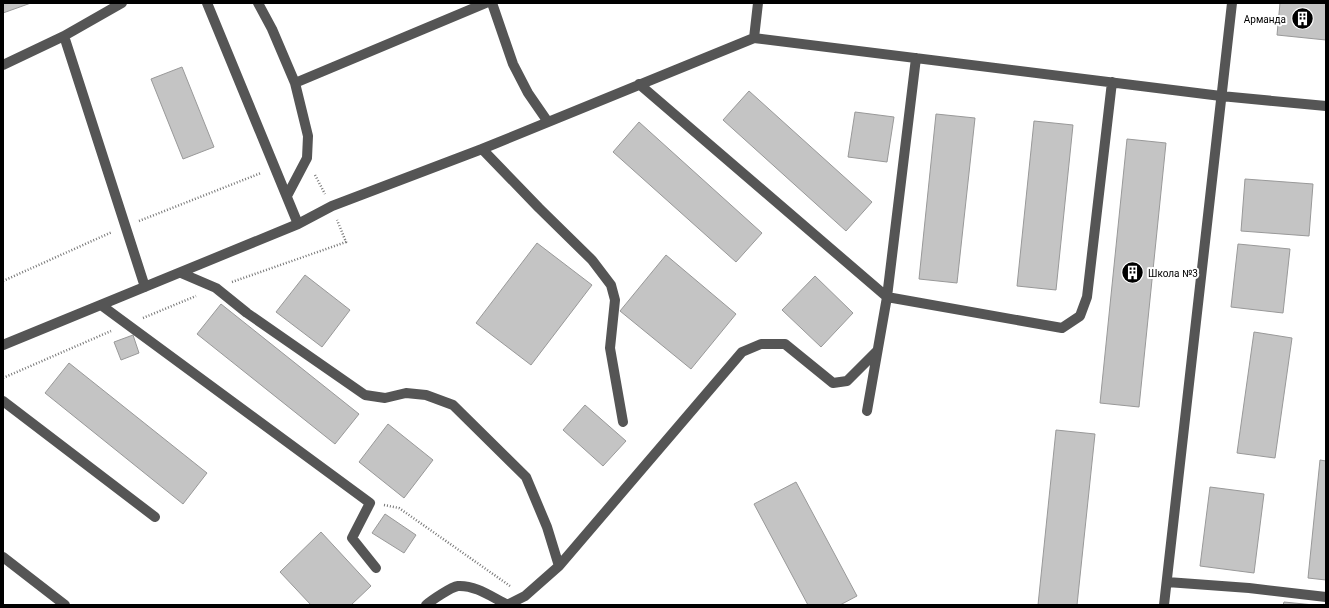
<svg xmlns="http://www.w3.org/2000/svg" width="1329" height="608" viewBox="0 0 1329 608" font-family="Roboto,sans-serif">
	<rect width="100%" height="100%" fill="#fff"/>
	<path fill="#c4c4c4" stroke="#999" d="M3,3H31L3,13Z
		M1280,3H1326V40L1277,35Z
		M182,67L214,147L183,159L151,79Z
		M749,91L872,202L846,231L723,120Z
		M855,112L894,117L887,162L848,157Z
		M936,114L975,118L957,283L919,279Z
		M1034,121L1073,125L1056,290L1017,286Z
		M639,122L762,233L736,262L613,152Z
		M1127,139L1166,143L1139,407L1100,403Z
		M1245,179L1313,184L1309,236L1241,231Z
		M537,243L592,285L531,365L476,323Z
		M1238,244L1290,249L1283,313L1231,307Z
		M666,255L736,314L691,369L620,311Z
		M305,275L350,310L322,347L276,312Z
		M815,276L853,313L821,347L782,310Z
		M221,304L359,414L335,444L197,334Z
		M1254,332L1292,338L1275,458L1237,453Z
		M133,335L139,353L121,360L114,342Z
		M69,363L207,473L183,504L45,393Z
		M585,405L626,441L603,466L563,430Z
		M388,424L433,460L404,498L359,462Z
		M1056,430L1095,434L1077,605H1038Z
		M1320,460L1326,461V580L1308,578Z
		M796,482L857,596L840,605H808L754,504Z
		M1210,487L1264,494L1254,573L1200,566Z
		M385,514L416,535L404,553L372,533Z
		M321,532L371,586L351,605H311L280,572Z
		M1284,602L1314,605H1283Z"/>
	<g fill="none" stroke-linecap="round" stroke-linejoin="round">
		<path stroke="#777" stroke-width="2.5" stroke-dasharray="1 2" stroke-linecap="butt" d="M315,175L325,194
			M139,221L261,173
			M3,281L112,232
			M232,282L346,242L337,220
			M143,318L196,296
			M3,378L111,331
			M384,505L399,508L510,586"/>
		<path stroke="#555" stroke-width="10" d="M122,3L64,36L145,287
			M207,3L298,224
			M258,3L272,29L295,83L308,136L307,158L287,196
			M492,3L513,64L528,93L548,122
			M754,38L758,3
			M3,65L64,36
			M295,83L486,3
			M639,84L887,297L1062,328L1080,316L1087,297L1112,82
			M482,149L539,208L592,260L611,285L615,300L610,348L623,422
			M181,273L216,288L247,313L365,395L385,398L406,393L426,395L453,405L526,477L547,527L559,566
			M101,305L370,503L352,538L376,568
			M3,345L298,224L332,206L482,149L754,38L1221,96L1326,106
			M3,401L155,517
			M867,411L887,297L916,58
			M3,557L65,605
			M1167,582L1249,588L1326,597
			M426,605C432,600 451,587 458,586C476,585 493,598 508,605
			M507,605L525,596L559,566L742,352L761,344H785L833,383L847,381L877,351
			M1164,605L1232,3"/>
	</g>
	<defs>
		<symbol id="building-disc" viewBox="-11 -11 22 22"><circle r="9.5" fill="#000" stroke="#fff"/><path d="M-4-6H4V6H1V3H-1V6H-4ZM-2.5-4.3h1.7v1.8h-1.7ZM.8-4.3h1.7v1.8H.8ZM-2.5-1h1.7V.8h-1.7ZM.8-1h1.7V.8H.8Z" fill="#fff"/></symbol>
	</defs>
	<g fill-rule="evenodd">
		<use href="#building-disc" x="1290" y="6" width="25" height="25"/>
		<use href="#building-disc" x="1120" y="260" width="25" height="25"/>
	</g>
	<g text-anchor="middle" stroke-width="4" stroke-linejoin="round" paint-order="stroke">
		<g font-size="10" fill="#000" stroke="#fff" text-anchor="end">
			<text x="1286" y="23">Арманда</text>
			<text x="1148" y="277" text-anchor="start">Школа №3</text>
		</g>
	</g>
	<rect width="1329" height="608" fill="none" stroke="#000000" stroke-width="8"/>
</svg>
